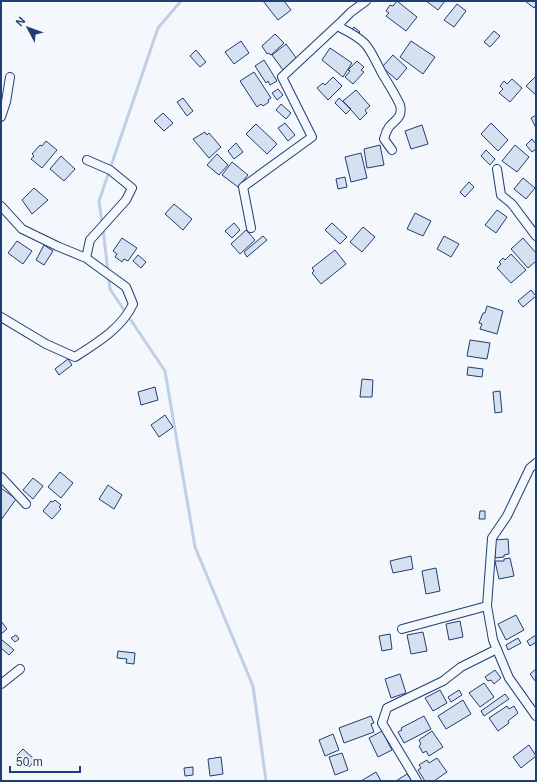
<svg xmlns="http://www.w3.org/2000/svg" width="537" height="782" viewBox="0 0 537 782" font-family="Arial,sans-serif">
	<rect width="100%" height="100%" fill="#f4f7fb"/>
	<g fill="none" stroke-linecap="round" stroke-linejoin="round">
		<path stroke="#bed0e5" stroke-width="3" d="M102,223L99,201L158,28L181,1
			M103,229L110,289L165,371L195,547L253,686L266,781"/>
	</g>
	<path fill="#d5e0f0" stroke="#1d3f73" d="M263,1H284L291,10L278,20Z
		M397,1L417,17L406,31L386,16L389,13L386,11L390,5L393,6Z
		M426,1H445L438,10Z
		M525,1H536V5L534,8Z
		M457,4L466,11L454,27L444,20Z
		M354,27L360,32L356,35L351,31Z
		M494,31L500,36L490,47L484,42Z
		M275,34L284,43L271,55L268,53L267,54L262,46Z
		M241,41L249,53L234,64L225,52Z
		M411,41L435,57L423,74L400,57Z
		M286,44L297,59L283,70L272,55Z
		M330,48L352,63L343,77L322,60Z
		M196,50L206,62L200,67L190,56Z
		M393,55L407,68L397,80L382,67Z
		M264,60L277,81L270,85L268,81L266,83L255,66Z
		M357,61L364,67L361,70L364,72L353,84L345,77L350,71L348,70Z
		M254,72L271,98L268,100L269,102L263,106L261,104L257,107L240,81Z
		M536,76V95L526,86Z
		M333,77L342,86L328,100L317,88L323,83L325,85Z
		M512,79L522,88L510,102L499,93L503,89L500,86L504,81L507,84Z
		M278,89L283,95L277,100L272,93Z
		M356,90L370,106L365,110L367,113L360,120L343,101Z
		M183,98L193,111L187,116L177,102Z
		M339,98L351,109L346,114L335,103Z
		M281,104L291,113L286,119L276,110Z
		M163,113L173,123L164,131L154,121Z
		M536,115V128L531,118Z
		M285,123L295,135L288,141L278,128Z
		M491,123L508,140L498,151L481,134Z
		M256,124L277,144L267,154L246,134Z
		M422,125L428,144L411,149L405,131Z
		M205,132L207,135L209,133L221,147L209,158L193,139Z
		M532,139L536,144V149L532,152L526,145Z
		M46,141L57,150L42,168L31,159L34,156L32,154L40,145L42,146Z
		M236,143L243,152L234,159L228,151Z
		M380,145L384,165L367,168L364,149Z
		M515,145L529,157L517,172L502,161Z
		M486,150L495,159L490,165L481,156Z
		M361,153L367,178L351,182L345,157Z
		M217,154L228,165L219,175L207,165Z
		M61,156L75,169L64,181L50,169Z
		M232,162L248,175L238,187L222,175Z
		M345,177L347,187L338,189L336,179Z
		M523,178L535,188L526,199L514,189Z
		M469,182L474,187L465,197L460,192Z
		M34,188L48,200L32,214L22,200Z
		M174,204L192,219L183,230L165,214Z
		M497,210L507,217L496,233L485,225Z
		M415,213L431,221L423,236L407,229Z
		M234,223L240,230L232,238L225,231Z
		M332,223L347,237L340,244L325,230Z
		M363,227L375,237L362,252L350,242Z
		M246,230L255,240L240,254L231,244Z
		M263,236L267,240L247,257L244,252Z
		M444,236L459,244L451,257L437,249Z
		M122,238L137,248L128,261L124,259L122,262L115,257L117,254L113,251Z
		M523,238L536,253V261L528,268L511,249Z
		M17,241L32,251L23,264L8,253Z
		M44,245L53,251L44,265L36,260Z
		M335,250L346,264L321,284L312,273L314,271L312,268Z
		M511,254L526,270L511,283L497,268L501,264L499,262L503,258L505,260Z
		M138,255L146,262L141,268L133,261Z
		M531,290L536,296L523,307L518,301Z
		M487,306L503,311L497,334L480,329L482,324L479,323L483,313H485Z
		M470,340L490,343L487,359L467,356Z
		M68,359L72,365L59,375L55,369Z
		M468,367L483,369L482,377L467,375Z
		M362,379L373,380L372,397H360Z
		M155,387L158,400L141,405L138,392Z
		M500,391L502,412L495,413L493,392Z
		M165,415L173,427L159,437L151,425Z
		M60,472L73,483L61,498L48,487Z
		M33,478L43,486L33,499L23,490Z
		M108,485L122,495L114,509L99,499Z
		M1,488L16,499L1,520Z
		M55,500L61,505L59,507L61,509L52,519L43,511L51,501L53,502Z
		M480,511H485V519H479Z
		M508,539L509,554L504,555V557L495,558L494,540Z
		M411,556L413,569L393,573L390,561Z
		M510,558L514,576L499,579L495,561H504V559Z
		M436,568L440,591L426,594L422,571Z
		M516,615L524,630L506,640L498,624Z
		M1,621L7,629L1,634Z
		M460,621L463,637L449,640L446,624Z
		M423,632L427,651L411,654L407,635Z
		M390,634L392,649L382,651L379,636Z
		M16,635L19,639L15,642L11,638Z
		M536,635V642L530,646L527,641Z
		M518,638L521,643L508,650L506,645Z
		M1,639L14,650L9,655L1,648Z
		M118,651L135,653L134,664L126,663L127,659L117,658Z
		M536,669V682L530,674Z
		M495,670L501,678L494,684L491,680L488,681L485,677Z
		M400,674L406,693L391,698L385,679Z
		M484,683L494,697L480,707L469,693Z
		M440,690L447,703L433,711L425,698Z
		M459,690L462,695L451,702L448,697Z
		M505,694L509,699L484,716L481,711Z
		M463,700L471,714L446,729L438,716Z
		M507,706L509,709L514,706L518,713L508,721L509,723L498,731L489,718Z
		M371,716L374,723L371,724L374,732L344,743L339,728Z
		M424,716L431,729L404,743L398,732L402,730L401,728Z
		M382,731L392,750L378,757L369,738Z
		M432,731L443,747L429,756L426,751L423,753L419,746L421,744L419,740Z
		M333,734L339,750L325,756L319,740Z
		M529,745L536,756L521,768L513,757Z
		M23,749L35,760L29,767L17,755Z
		M342,753L348,770L335,775L329,757Z
		M221,757L223,774L210,776L208,759Z
		M437,758L447,772L434,781H425L418,770L421,768L419,765L427,760L429,763Z
		M193,767V775L185,776L184,768Z
		M376,772L381,781H361Z
		M407,774L412,781H396Z"/>
	<g fill="none" stroke-linecap="round" stroke-linejoin="round">
		<defs>
			<path id="minor" d="M366,1L351,12L340,23L341,28C371,43 368,48 383,75C389,85 395,94 400,105C403,117 396,119 389,127C387,130 385,135 384,139L392,150
				M1,117L6,102L10,77
				M497,169L501,195L512,204L536,236
				M1,206L22,229L57,246L86,258L108,274L126,287L133,304C122,328 97,343 75,357L46,344L1,317
				M251,228L243,187L312,137L282,77L340,23
				M86,258L90,240L126,200L132,188L110,170L87,160
				M536,463L530,468L507,516L492,538L487,606L493,640L509,678L536,716
				M1,477L26,504
				M402,629L487,606
				M1,684L20,669
				M417,781L382,723L387,708L443,681L461,667L497,649"/>
		</defs>
		<use href="#minor" stroke="#1d3f73" stroke-width="10"/>
		<use href="#minor" stroke="#f4f7fb" stroke-width="8"/>
	</g>
	<rect width="537" height="782" fill="none" stroke="#1d3f73" stroke-width="4"/>
	<g transform="translate(28 28) rotate(311)" stroke="#f4f7fb" stroke-width="3" paint-order="stroke">
	<path d="M0-3L7 15L0 10L-7 15Z" fill="#1d3f73"/>
	<text y="-6" font-size="11" font-weight="bold" text-anchor="middle" fill="#1d3f73">N</text>
	</g>
	<path d="M10 766v6h70v-6" fill="none" stroke="#1d3f73" stroke-width="2"/>
	<text x="16" y="766" font-size="12" fill="#1d3f73" stroke="#f4f7fb" stroke-width="3" paint-order="stroke">50 m</text>
</svg>
